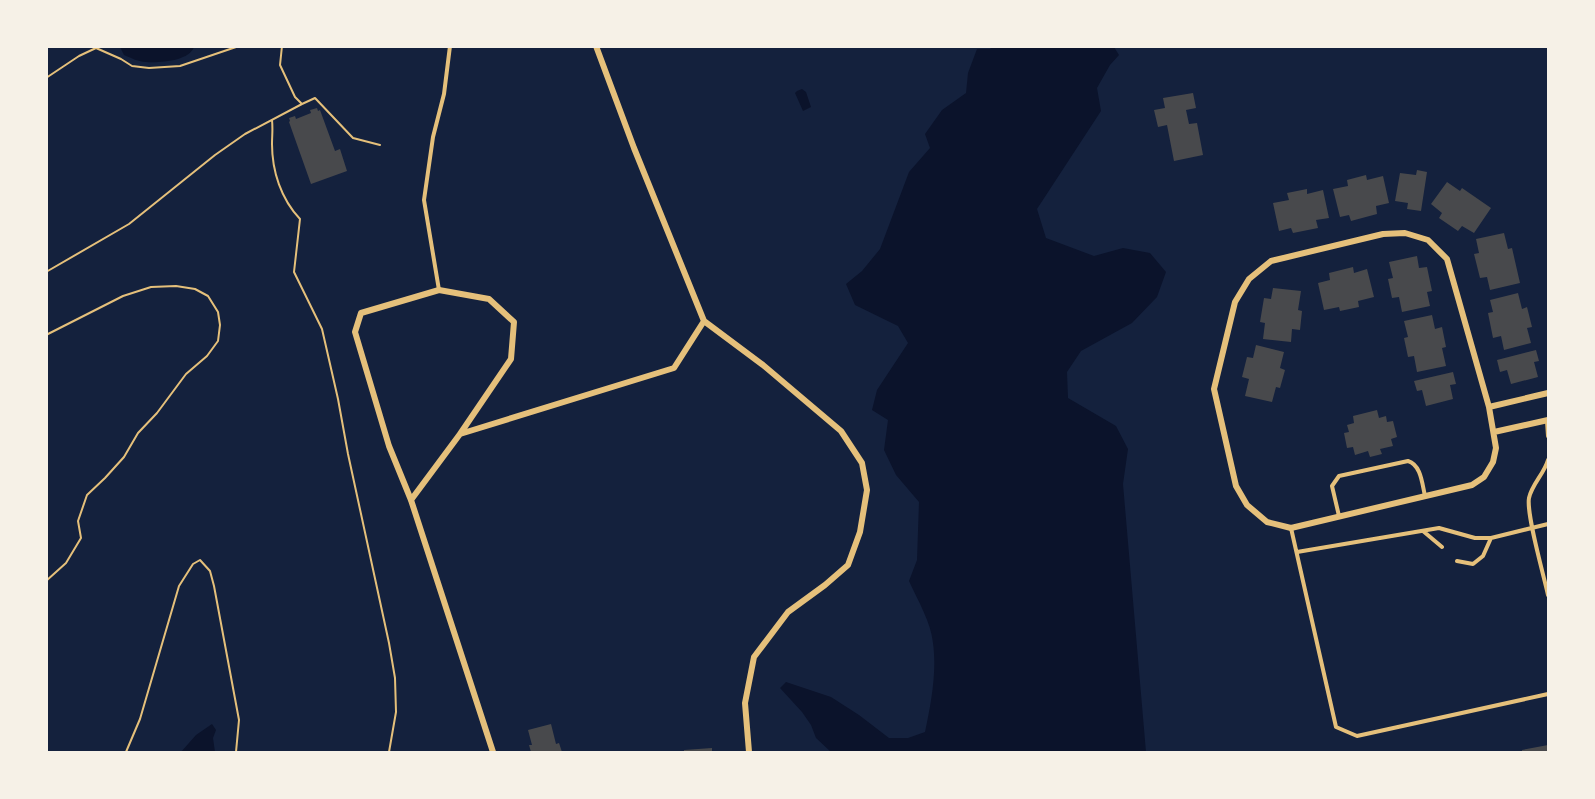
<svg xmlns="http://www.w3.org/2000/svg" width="1595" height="799" viewBox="0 0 1595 799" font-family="'IBM Plex Serif',serif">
	<rect width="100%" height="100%" fill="#14213d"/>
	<path fill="#0b132b" d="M120,47V46L194,47C189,61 160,63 146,62C139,62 131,58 124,55Z
		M992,47H1114L1119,55L1110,65L1097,88L1101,111L1037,209L1046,238L1094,256L1123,248L1150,253L1166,272L1157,297L1132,323L1081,351L1067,372L1068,398L1116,426L1128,449L1123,484L1146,752H831L816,738L811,725L802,712L780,688L786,682L831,697L859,715L889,738H908L925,732C931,704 937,672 933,643C931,622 918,601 909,581L917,560L919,502L896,475L884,450L888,420L872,410L877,390L908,343L898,326L855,305L846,284L862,271L880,249L909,172L930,148L925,134L942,110L966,93L968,73L977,49H990Z
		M802,89L806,92L811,107L803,111L795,93L797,91Z
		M212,724L216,730L213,738L215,752H181L196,735Z"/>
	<path fill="#48494c" d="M1193,93L1196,108L1186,110L1189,124L1197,123L1203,155L1174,161L1167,125L1158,127L1154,110L1165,108L1163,98Z
		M317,108L318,111L320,110L335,151L340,149L347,171L311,184L289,122L290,121L289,118L295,116L296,119L311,113L310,110Z
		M1417,170L1427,172L1421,211L1407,209L1408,203L1395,201L1400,173L1416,175Z
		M1366,175L1367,180L1383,176L1389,203L1376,206L1377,214L1351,221L1349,215L1340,217L1333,189L1348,186L1347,180Z
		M1447,182L1460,191L1462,188L1491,208L1474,233L1462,226L1458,231L1439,218L1442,213L1431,204Z
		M1307,189V194L1323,190L1329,218L1316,220L1318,228L1293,233L1291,228L1279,231L1273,203L1289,200L1287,193Z
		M1504,233L1508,249L1512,248L1520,283L1490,290L1487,277L1480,278L1474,254L1479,253L1476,239Z
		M1417,256L1419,268L1427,267L1432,291L1427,292L1430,306L1402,312L1399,297L1392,298L1388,279L1393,278L1389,262Z
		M1353,267L1354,273L1367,269L1374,297L1358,301L1359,307L1340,311L1339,307L1324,310L1318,283L1330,280L1329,273Z
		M1273,288L1301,291L1298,310L1302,311L1300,330L1292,329L1291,342L1263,339L1265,323L1260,322L1264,298L1271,299Z
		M1518,293L1522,309L1527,307L1532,327L1527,328L1531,343L1504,350L1501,336L1493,338L1488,313L1493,312L1490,300Z
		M1432,315L1435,329L1442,327L1446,347L1442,348L1446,366L1417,372L1414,356L1408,357L1404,338L1408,337L1404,321Z
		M1256,345L1284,352L1280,368L1285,370L1280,388L1276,387L1272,402L1245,396L1249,379L1242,377L1247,357L1253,358Z
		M1536,350L1539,361L1534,362L1538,377L1511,384L1507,370L1500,372L1497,360Z
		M1453,372L1456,384L1450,385L1453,399L1426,406L1422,390L1417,391L1414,381Z
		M1377,410L1379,418L1386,416L1387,422L1393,421L1397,437L1391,439L1393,446L1380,449L1382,454L1370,457L1368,451L1355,455L1353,447L1347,448L1344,433L1349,432L1347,425L1354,423L1353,416Z
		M551,724L556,744L559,743L562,752H531L529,745H532L528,730Z
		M1548,745V752H1522V750Z
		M712,748V752H684V750Z"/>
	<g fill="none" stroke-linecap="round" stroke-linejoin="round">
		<path stroke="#e5c07b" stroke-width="2" d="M282,46L280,65L295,97L302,104L315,98L353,138L380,145
			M46,78L79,56L96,48L121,59L132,66L149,68L180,66L239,46
			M272,120C273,129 272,136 272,144C272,171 281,199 300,219L294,272L322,329L338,399L348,454L389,643L395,678L396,712L389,752
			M46,272L129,224L215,155L245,134L302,104
			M46,335L123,296L151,287L176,286L195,289L208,296L218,312L220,325L218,341L207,356L186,374L157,413L138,433L124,457L105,478L87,495L78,521L81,538L66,563L46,581
			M126,752L140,719L179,586L193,564L200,560L210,571L214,586L239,720L236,752"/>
		<path stroke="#e5c07b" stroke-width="4" d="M439,290L424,200L433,137L444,94L450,46
			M1547,421L1548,436
			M1548,460C1544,474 1532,484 1529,498C1526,514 1544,576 1548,595
			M1339,516L1332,486L1339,476L1408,461C1421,465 1422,483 1425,496
			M1291,528L1336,727L1357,736L1548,694
			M1423,531L1442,547
			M1297,552L1439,528L1475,538H1491L1548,524
			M1457,561L1473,564L1483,556L1491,538"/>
		<path stroke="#e5c07b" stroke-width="6" d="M596,46L634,148L704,321
			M1405,233L1428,240L1447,259L1489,407L1496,448L1493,462L1484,477L1472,485L1291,528L1267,522L1247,505L1236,486L1214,389L1235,302L1249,279L1271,261L1383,234Z
			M704,321L763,365L841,431L862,463L867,490L860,532L848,565L825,585L788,612L754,657L745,703L749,752
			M1489,407L1548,393
			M1494,432L1548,420
			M460,434L511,359L514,322L489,299L439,290L361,313L355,332L389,446L411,500L493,752
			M411,500L460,434L674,368L704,321"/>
	</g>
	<rect width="1595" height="799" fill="none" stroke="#f6f1e7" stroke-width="96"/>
</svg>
